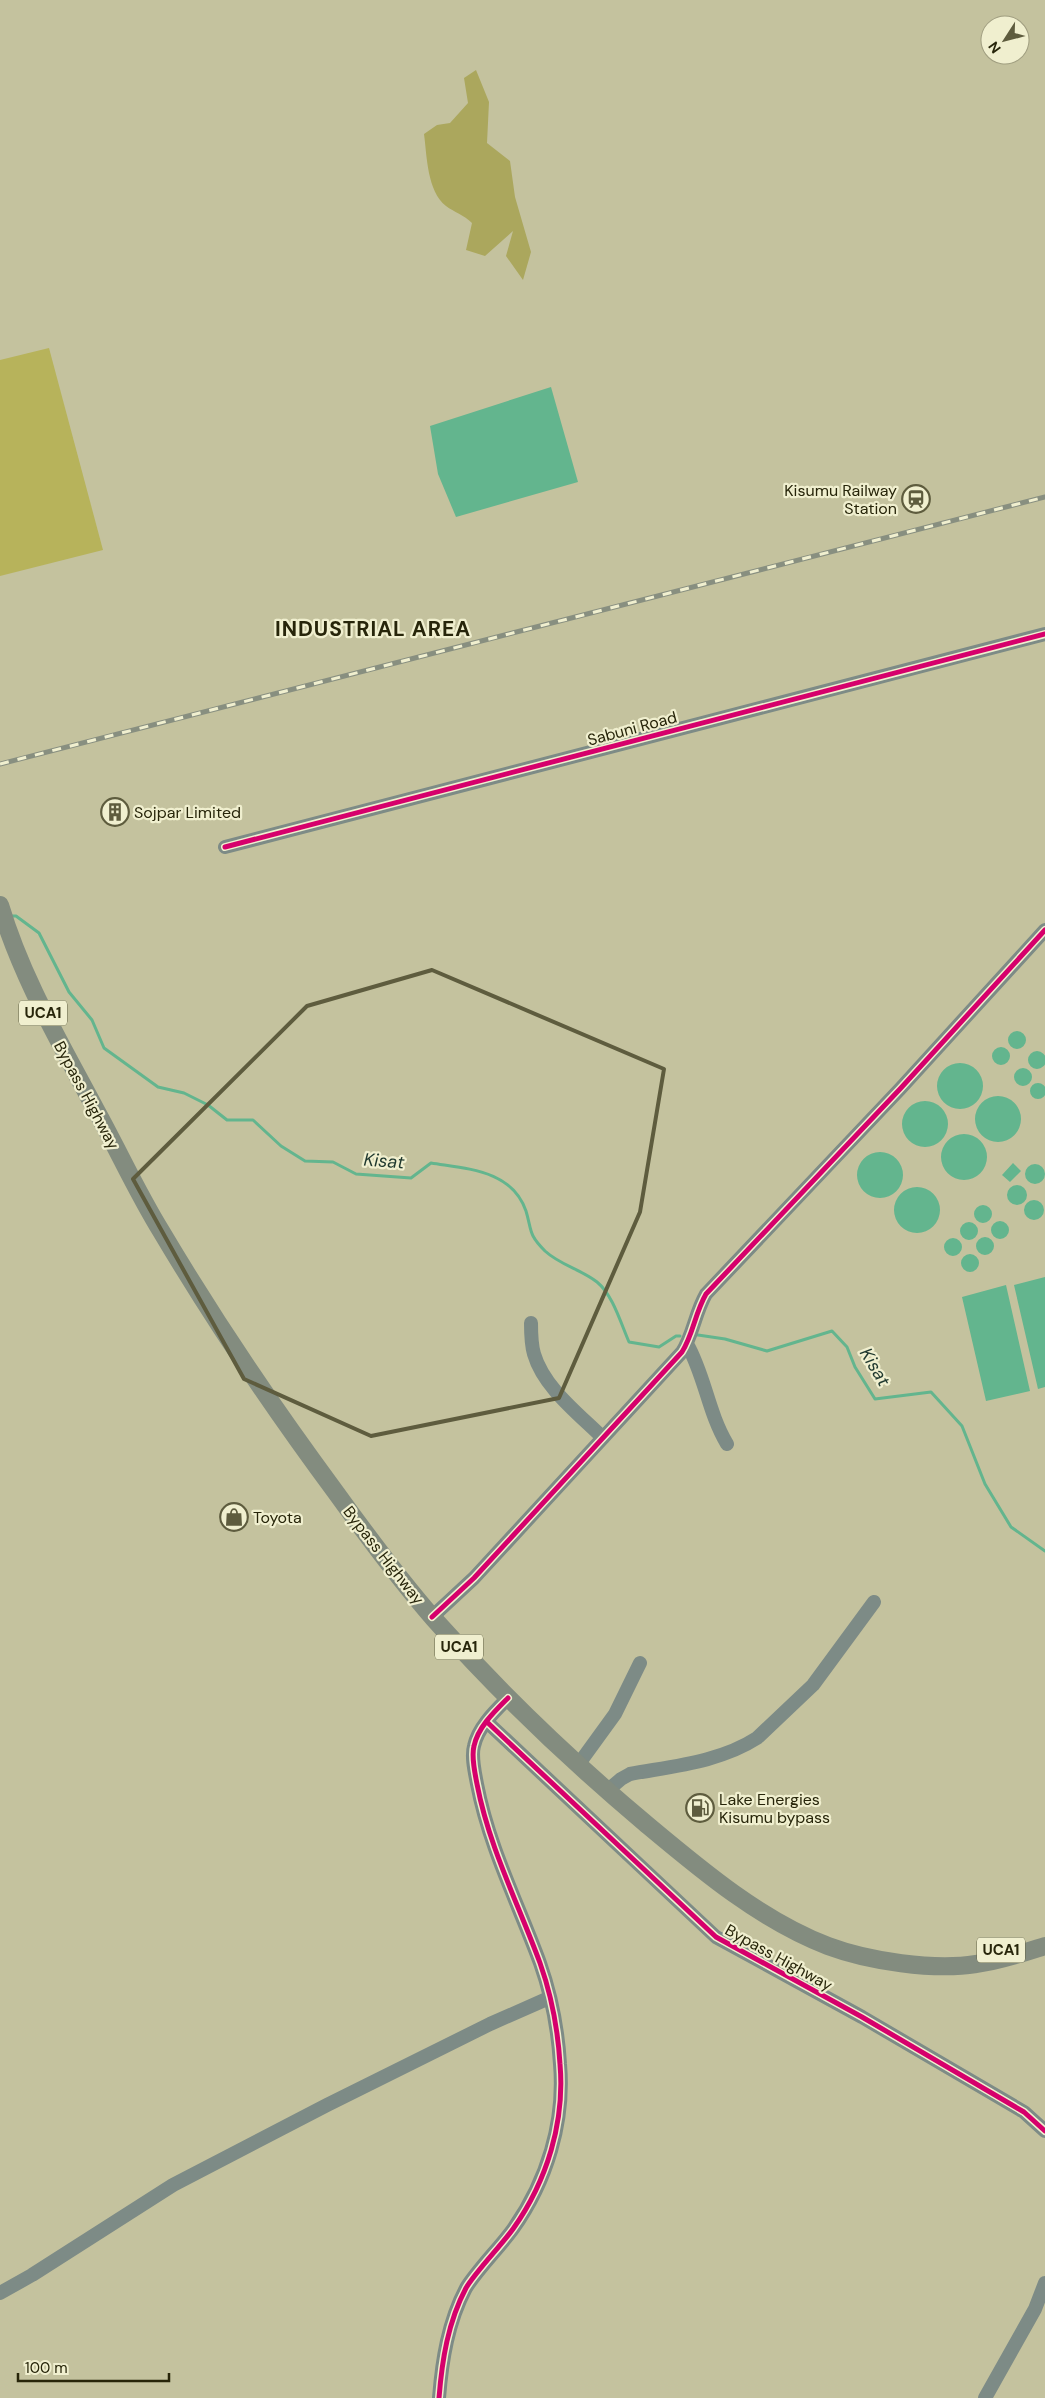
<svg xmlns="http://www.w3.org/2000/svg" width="1045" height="2398" viewBox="0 0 1045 2398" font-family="'DM Sans',sans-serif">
	<rect width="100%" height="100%" fill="#c4c29e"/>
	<path fill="#b7b35b" d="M49,348L103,550L0,576V360Z"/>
	<path fill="#aba75d" d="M476,70L489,102L487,143L510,161L515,197L531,252L523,280L506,256L513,231L485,256L466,250L472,223C464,215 454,212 446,206C427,191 427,156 424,134L437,125L450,123L468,103L464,78Z"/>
	<path fill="#63b58e" d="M551,387L578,482L456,517L438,474L430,426Z
		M1008 1040a9 9 0 1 1 18 0a9 9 0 1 1-18 0Z
		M992 1056a9 9 0 1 1 18 0a9 9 0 1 1-18 0Z
		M1028 1060a9 9 0 1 1 18 0a9 9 0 1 1-18 0Z
		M937 1086a23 23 0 1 1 46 0a23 23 0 1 1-46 0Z
		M1014 1077a9 9 0 1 1 18 0a9 9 0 1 1-18 0Z
		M1030 1091a8 8 0 1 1 16 0a8 8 0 1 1-16 0Z
		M975 1119a23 23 0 1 1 46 0a23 23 0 1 1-46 0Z
		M902 1124a23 23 0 1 1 46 0a23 23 0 1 1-46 0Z
		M941 1157a23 23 0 1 1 46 0a23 23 0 1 1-46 0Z
		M857 1175a23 23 0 1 1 46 0a23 23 0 1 1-46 0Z
		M1013,1163L1021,1171L1010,1182L1002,1175Z
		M1025 1174a10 10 0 1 1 20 0a10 10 0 1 1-20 0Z
		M1007 1195a10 10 0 1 1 20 0a10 10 0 1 1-20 0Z
		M894 1210a23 23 0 1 1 46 0a23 23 0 1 1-46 0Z
		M1024 1210a10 10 0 1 1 20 0a10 10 0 1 1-20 0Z
		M974 1214a9 9 0 1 1 18 0a9 9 0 1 1-18 0Z
		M991 1230a9 9 0 1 1 18 0a9 9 0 1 1-18 0Z
		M960 1231a9 9 0 1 1 18 0a9 9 0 1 1-18 0Z
		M976 1246a9 9 0 1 1 18 0a9 9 0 1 1-18 0Z
		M944 1247a9 9 0 1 1 18 0a9 9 0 1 1-18 0Z
		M961 1263a9 9 0 1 1 18 0a9 9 0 1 1-18 0Z
		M1045,1277V1387L1038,1389L1014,1285Z
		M1006,1285L1030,1391L986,1401L962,1297Z"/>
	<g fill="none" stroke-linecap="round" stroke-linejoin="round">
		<path stroke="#63b58e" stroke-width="3" d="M10,916H16L39,933L69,992L92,1020L104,1048L158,1087L184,1093L208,1105L227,1120H253L281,1146L305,1161L333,1162L356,1174L411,1178L431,1163C468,1169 512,1170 526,1211C532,1231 528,1234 545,1251C560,1265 582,1270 597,1282C613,1295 621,1324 629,1342L659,1347L676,1336H680
			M698,1335L725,1339L767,1351L832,1331L847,1347L855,1367L875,1399L931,1392L962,1426L985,1484L1011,1527L1045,1551"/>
		<path stroke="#7d8b86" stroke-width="14" d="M225,847L1045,634
			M531,1323C531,1333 531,1344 534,1354C544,1388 579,1414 603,1438
			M687,1344C705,1376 708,1412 727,1444
			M432,1617L474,1578L682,1352C693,1335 695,1313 706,1294L900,1089L1045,930
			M487,1722L716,1937L862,2017L1024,2112L1045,2131
			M578,1765L615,1714L640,1663
			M607,1791L621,1779L630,1774C673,1766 720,1762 757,1738L813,1685L874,1602
			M0,2293L32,2275L173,2185L327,2105L490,2024L549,1998
			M439,2398C442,2360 448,2322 466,2288C477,2270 500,2247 513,2229C547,2181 565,2122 560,2064C558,2031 551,1994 540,1963C518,1903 489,1847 477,1784C475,1773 471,1757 474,1746C478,1727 495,1711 508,1698
			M985,2398L1035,2309L1045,2283"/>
		<path stroke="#838c7f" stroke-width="18" d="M0,905C22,979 61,1044 97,1112C119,1152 137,1192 161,1231C215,1322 274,1409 337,1494C368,1537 399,1579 434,1619C499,1692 570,1760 645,1823C700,1869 760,1920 828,1946C868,1961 934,1971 976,1964C1000,1961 1023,1953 1045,1946"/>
		<defs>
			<path id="rail" d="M0,764L1045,497"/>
		</defs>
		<use href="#rail" stroke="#888f80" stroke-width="5"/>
		<use href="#rail" stroke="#f0efcf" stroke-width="3" stroke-dasharray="9" stroke-linecap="butt"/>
		<defs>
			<path id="cycleway" d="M225,847L1045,634
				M432,1617L474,1578L682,1352C693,1335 695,1313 706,1294L900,1089L1045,930
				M487,1722L716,1937L862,2017L1024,2112L1045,2131
				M439,2398C442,2360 448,2322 466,2288C477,2270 500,2247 513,2229C547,2181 565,2122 560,2064C558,2031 551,1994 540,1963C518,1903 489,1847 477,1784C475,1773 471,1757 474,1746C478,1727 495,1711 508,1698"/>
		</defs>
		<use href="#cycleway" stroke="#f0efcf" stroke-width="8"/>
		<use href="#cycleway" stroke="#d6006c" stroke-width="5"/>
	</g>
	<path fill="none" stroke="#5e5c3e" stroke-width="4" stroke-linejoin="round" d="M432,970L664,1069L640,1212L559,1398L371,1436L244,1379L133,1179L307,1006Z"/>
	<defs>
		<symbol id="station-ring" viewBox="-11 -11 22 22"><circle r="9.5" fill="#f0efcf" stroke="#5e5c3e" stroke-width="1.5"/><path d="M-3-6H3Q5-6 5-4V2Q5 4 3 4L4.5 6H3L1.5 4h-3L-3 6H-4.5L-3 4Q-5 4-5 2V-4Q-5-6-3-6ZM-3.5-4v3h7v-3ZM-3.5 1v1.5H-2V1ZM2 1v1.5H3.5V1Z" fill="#5e5c3e"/></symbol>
		<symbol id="building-ring" viewBox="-11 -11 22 22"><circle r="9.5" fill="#f0efcf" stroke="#5e5c3e" stroke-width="1.5"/><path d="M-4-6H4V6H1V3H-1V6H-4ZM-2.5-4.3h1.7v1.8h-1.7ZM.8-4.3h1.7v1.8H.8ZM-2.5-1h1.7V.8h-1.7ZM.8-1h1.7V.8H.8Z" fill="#5e5c3e"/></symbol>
		<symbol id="shop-ring" viewBox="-11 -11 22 22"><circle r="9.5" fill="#f0efcf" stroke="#5e5c3e" stroke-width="1.5"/><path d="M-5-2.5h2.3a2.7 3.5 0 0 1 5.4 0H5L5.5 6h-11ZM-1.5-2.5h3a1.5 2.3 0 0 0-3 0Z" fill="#5e5c3e"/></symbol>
		<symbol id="fuel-ring" viewBox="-11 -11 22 22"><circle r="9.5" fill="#f0efcf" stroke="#5e5c3e" stroke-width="1.5"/><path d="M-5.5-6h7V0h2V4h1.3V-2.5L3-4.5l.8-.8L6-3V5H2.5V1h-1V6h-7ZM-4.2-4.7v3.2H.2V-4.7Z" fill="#5e5c3e"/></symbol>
	</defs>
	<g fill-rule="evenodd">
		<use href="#station-ring" x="900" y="483" width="32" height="32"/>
		<use href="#building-ring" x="99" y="796" width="32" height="32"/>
		<use href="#shop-ring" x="218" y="1501" width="32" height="32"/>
		<use href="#fuel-ring" x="684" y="1792" width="32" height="32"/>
	</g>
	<g text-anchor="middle" stroke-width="4.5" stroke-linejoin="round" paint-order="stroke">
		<g fill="#f0efcf" stroke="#636245" stroke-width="1">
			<rect x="19" y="1000.5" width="48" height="25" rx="4"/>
			<rect x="435" y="1634.5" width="48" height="25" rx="4"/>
			<rect x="977" y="1937.5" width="48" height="25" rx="4"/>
		</g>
		<g font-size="15" font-weight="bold" fill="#27250a">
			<text x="43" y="1018">UCA1</text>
			<text x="459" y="1652">UCA1</text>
			<text x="1001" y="1955">UCA1</text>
		</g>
		<g font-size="16" fill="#27250a" stroke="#f0efcf" text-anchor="start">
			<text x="897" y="496" text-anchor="end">Kisumu Railway<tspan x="897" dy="18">Station</tspan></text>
			<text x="134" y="818">Sojpar Limited</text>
			<text x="253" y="1523">Toyota</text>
			<text x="719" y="1805">Lake Energies<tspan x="719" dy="18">Kisumu bypass</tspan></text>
		</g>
		<g font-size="16" fill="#27250a" stroke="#f0efcf">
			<text transform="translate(632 728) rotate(-15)" y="6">Sabuni Road</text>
			<text transform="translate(87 1095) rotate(62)" y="6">Bypass Highway</text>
			<text transform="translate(384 1555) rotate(52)" y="6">Bypass Highway</text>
			<text transform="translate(779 1957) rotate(29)" y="6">Bypass Highway</text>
		</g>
		<g font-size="18" font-style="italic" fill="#1f382e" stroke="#f0efcf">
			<text transform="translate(384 1161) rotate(4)" y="6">Kisat</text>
			<text transform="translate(875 1367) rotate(59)" y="6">Kisat</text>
		</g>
		<g font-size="21" font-weight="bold" letter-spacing="1" fill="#27250a" stroke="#f0efcf">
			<text x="373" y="636">INDUSTRIAL AREA</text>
		</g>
	</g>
	<g transform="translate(1005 40) rotate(234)"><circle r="24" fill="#f0efcf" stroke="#a09e80"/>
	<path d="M0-4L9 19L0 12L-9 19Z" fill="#5e5c3e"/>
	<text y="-8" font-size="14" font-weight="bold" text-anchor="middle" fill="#27250a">N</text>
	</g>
	<path d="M18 2373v8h151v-8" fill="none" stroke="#27250a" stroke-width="2.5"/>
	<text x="25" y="2373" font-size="15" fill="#27250a" stroke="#f0efcf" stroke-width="4" paint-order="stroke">100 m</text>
</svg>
